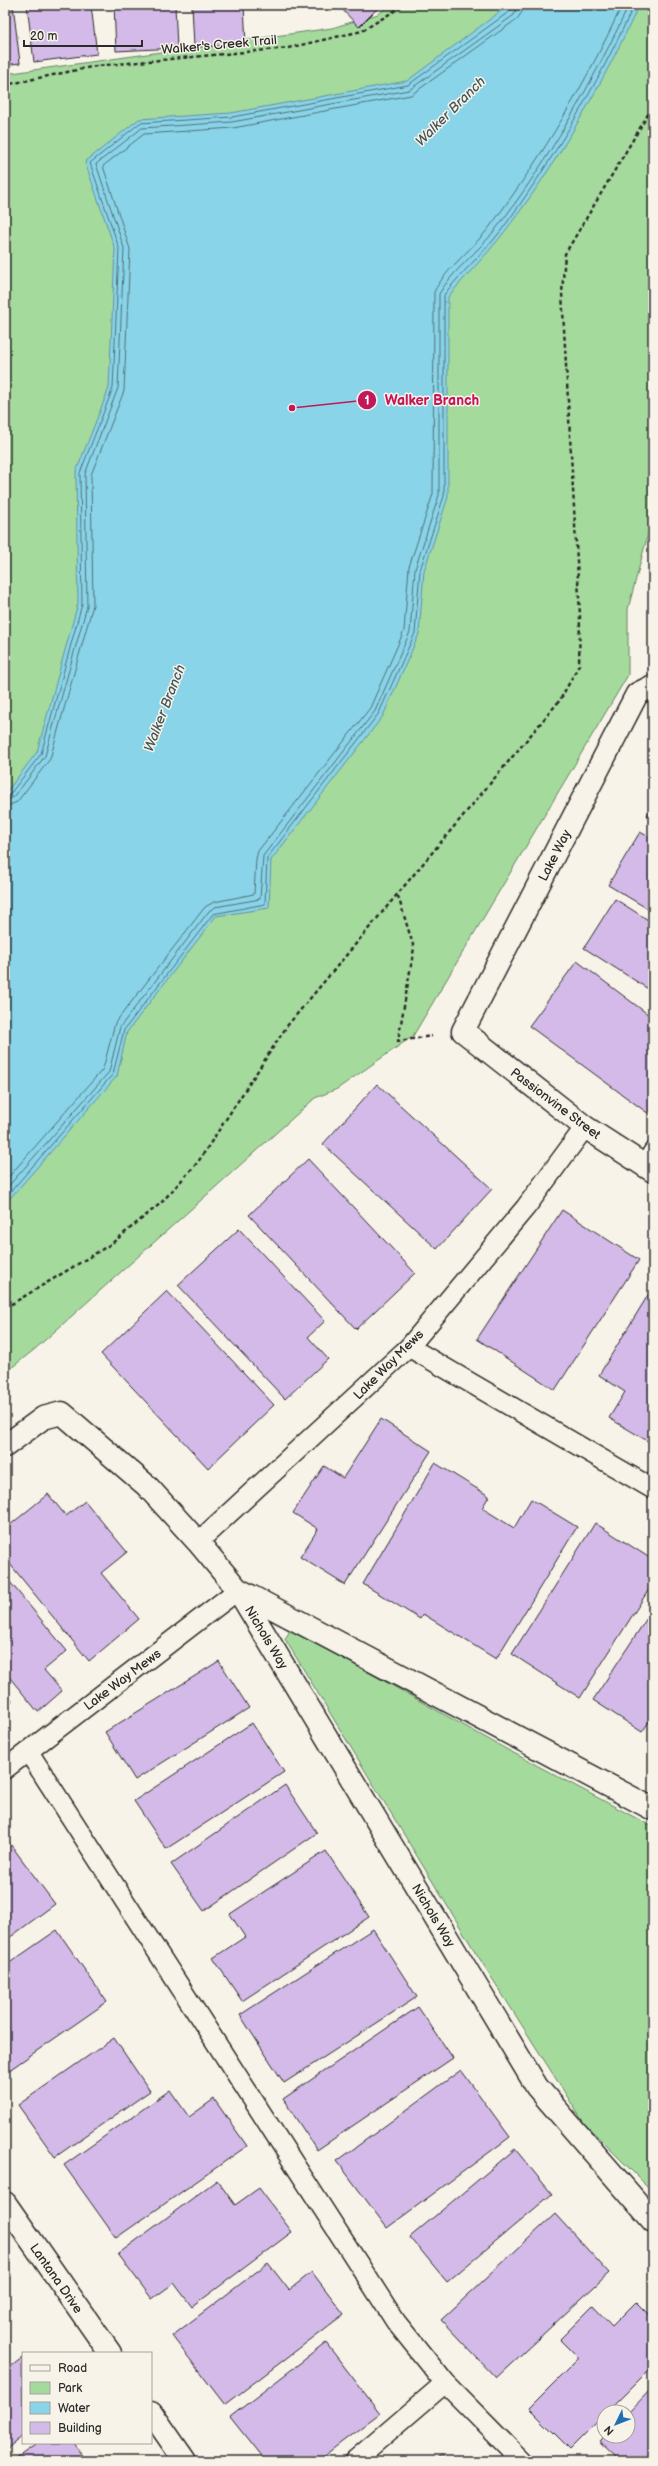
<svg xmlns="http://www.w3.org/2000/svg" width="658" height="2466" viewBox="0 0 658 2466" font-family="'Balsamiq Sans',sans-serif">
	<rect width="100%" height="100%" fill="#f7f3e8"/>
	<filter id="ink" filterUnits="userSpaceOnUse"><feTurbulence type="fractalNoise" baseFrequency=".025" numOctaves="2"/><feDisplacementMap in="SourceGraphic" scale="8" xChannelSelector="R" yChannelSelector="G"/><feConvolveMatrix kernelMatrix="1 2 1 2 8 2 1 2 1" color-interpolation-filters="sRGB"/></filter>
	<g filter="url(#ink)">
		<path fill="#a5da9d" stroke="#688264" d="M391,5H653V515L628,609V675L413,1036L337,1089L315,1098L35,1349L5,1373V74L332,28L378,14Z
			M291,1629L506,1749L653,1827V2192L584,2123L476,1953L285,1639Z"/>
		<path fill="#89d4e9" stroke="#63909d" d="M509,5H639C604,82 554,169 502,235C485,257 465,276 448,297V497L424,571L419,634L383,716L271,860L269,908L216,916L127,1032L117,1076L5,1204V794L37,752L78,603L76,472L109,388L115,249L85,162L139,119L231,113L407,81Z"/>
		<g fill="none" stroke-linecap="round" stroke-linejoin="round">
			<path stroke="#516f77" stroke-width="1" d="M5,796L10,794L41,754L82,604L80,473L113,388L119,248L90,163L140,123L232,117L408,85L510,11L513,5
				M5,801L14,797L45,756L87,606L85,474L118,388L124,248L96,164L142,128L232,122L409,90L514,15L518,5
				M5,807L17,802L50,759L93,605L91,475L124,391L130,249L103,166L144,134L233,128L411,95L517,19L522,12L524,5
				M5,1181L103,1069L115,1023L205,907L214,902L254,894L256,859L258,851L370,708L404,631L409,567L433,494L434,292C445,269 476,246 491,225C542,157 587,82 622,5
				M5,1190L109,1072L120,1027L209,911L215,907L260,899L263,856L375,711L410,632L415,569L439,495V294C452,271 479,251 495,230C546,165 594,80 629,5
				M5,1198L113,1074L124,1030L213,914L265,904L267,858L379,713L415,633L420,570L444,496V295C460,273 483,254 500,232C552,162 598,84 634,5"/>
		</g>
		<path fill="#d3bae9" stroke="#2b2b2b" d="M5,5H13L20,63L5,65Z
			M27,5H91L97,54L34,62Z
			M114,5H175L177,48L116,51Z
			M192,5H244L246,45L194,47Z
			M338,5H381L359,27Z
			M653,805V819L647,815Z
			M640,832L653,839V912L608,885Z
			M615,899L653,923V992L584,948Z
			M577,961L653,1018V1117L529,1026Z
			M377,1084L492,1189L437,1249L323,1144Z
			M308,1159L415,1273L356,1329L249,1215Z
			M562,1210L639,1260L555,1390L477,1339Z
			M239,1229L325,1321L308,1337L328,1359L285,1399L178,1285Z
			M653,1287V1441L651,1443L609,1418L625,1392L599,1375Z
			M167,1291L274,1405L208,1468L101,1354Z
			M381,1419L431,1451L345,1585L300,1557L318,1529L293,1513L324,1466L343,1478Z
			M435,1463L489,1496L482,1508L514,1528L531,1499L577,1527L496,1659L423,1614L420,1619L363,1584Z
			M48,1494L66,1516L85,1501L127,1552L101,1573L139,1619L89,1661L5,1558V1529Z
			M595,1523L653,1560V1583L580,1698L512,1654Z
			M5,1576L67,1651L44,1670L62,1691L38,1712L5,1672Z
			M653,1609V1716L642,1732L593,1700Z
			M219,1661L249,1708L135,1780L105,1732Z
			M5,1691L12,1701L5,1706Z
			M252,1723L284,1772L166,1849L134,1801Z
			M285,1785L317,1833L204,1911L171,1864Z
			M5,1837L55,1904L5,1941Z
			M326,1851L369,1917L242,2001L213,1958L245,1937L230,1914Z
			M373,1929L417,1997L284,2083L240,2015Z
			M57,1930L107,2002L5,2073V1966Z
			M418,2007L453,2058L317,2150L283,2099Z
			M114,2038L150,2091L55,2157L18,2105Z
			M461,2070L510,2137L387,2228L337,2161Z
			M170,2090L189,2117L214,2099L247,2146L116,2238L64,2165Z
			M515,2149L552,2194L447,2282L410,2237Z
			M217,2180L235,2205L259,2188L292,2232L192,2307L174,2283L152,2299L118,2254Z
			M555,2214L609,2273L496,2378L441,2320Z
			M268,2263L289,2290L312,2272L344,2314L225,2405L172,2336Z
			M636,2302L653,2319V2366L607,2412H604V2415L570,2449L529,2408L579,2358L560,2339L593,2306L612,2326Z
			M326,2343L380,2413L317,2461H265L230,2417Z
			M22,2358L23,2436L5,2450V2371Z
			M653,2387V2461H617L619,2459L600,2441L605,2436H628V2413Z
			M38,2443H74L87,2461H12Z
			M442,2456L446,2461H435Z"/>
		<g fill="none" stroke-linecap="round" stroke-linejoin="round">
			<defs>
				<path id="service" d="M645,1166L653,1152
					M409,1347L653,1489
					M198,1542L409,1347L526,1207L585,1127
					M28,1751L396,2322L445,2383L522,2461
					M5,1769L238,1590
					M354,2461L445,2383"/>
				<path id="minor" d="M653,686L637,694L463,1031L585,1127L653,1171
					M5,1446L43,1418L62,1413L147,1486L198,1542L238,1590L537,2087L653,2221
					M239,1590L653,1809
					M5,2203L110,2353
					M151,2412L185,2461"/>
			</defs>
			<use href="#service" stroke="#2b2b2b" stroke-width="22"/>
			<use href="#minor" stroke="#2b2b2b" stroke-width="25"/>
			<path stroke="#2b2b2b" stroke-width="2.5" stroke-dasharray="4 3" stroke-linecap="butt" d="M5,88L10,84L96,66L288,48L362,31L404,5
				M398,896L414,948L398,1041L432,1036
				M5,1308L111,1244L161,1203L198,1162L287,1026L560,700L579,665L580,615L562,293L565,254L653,106"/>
			<use href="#service" stroke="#f7f3e8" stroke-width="19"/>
			<use href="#minor" stroke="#f7f3e8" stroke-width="22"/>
		</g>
	</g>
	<g text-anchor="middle" stroke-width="3" stroke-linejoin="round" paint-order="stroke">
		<g font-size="13" fill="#2b2b2b" stroke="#f7f3e8">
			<text transform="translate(219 44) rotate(-5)" y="5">Walker's Creek Trail</text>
			<text transform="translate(554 855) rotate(-63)" y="5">Lake Way</text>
			<text transform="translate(556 1103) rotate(37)" y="5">Passionvine Street</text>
			<text transform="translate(388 1364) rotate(-45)" y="5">Lake Way Mews</text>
			<text transform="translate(267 1637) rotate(59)" y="5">Nichols Way</text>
			<text transform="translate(122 1679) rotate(-37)" y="5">Lake Way Mews</text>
			<text transform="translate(434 1915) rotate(59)" y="5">Nichols Way</text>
			<text transform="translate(57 2278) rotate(55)" y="5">Lantana Drive</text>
		</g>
		<g font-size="14" font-style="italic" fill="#42555a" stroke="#f7f3e8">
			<text transform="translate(450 111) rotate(-45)" y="5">Walker Branch</text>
			<text transform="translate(164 708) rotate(-69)" y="5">Walker Branch</text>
		</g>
	</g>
	<path fill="none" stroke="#c2185b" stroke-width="1.5" d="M292 408L367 400"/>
	<g fill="#c2185b" stroke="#f7f3e8" stroke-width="1.5">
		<circle cx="292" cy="408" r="4"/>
		<circle cx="367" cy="400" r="10"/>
	</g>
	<g font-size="12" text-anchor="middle" font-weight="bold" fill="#fff">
		<text x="367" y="404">1</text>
	</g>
	<g font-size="14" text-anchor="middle" font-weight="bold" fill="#c2185b" stroke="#f7f3e8" stroke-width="3" stroke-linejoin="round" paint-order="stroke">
		<text x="432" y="405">Walker Branch</text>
	</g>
	<rect width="658" height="2466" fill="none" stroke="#f7f3e8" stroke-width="20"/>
	<rect x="10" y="10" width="638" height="2446" fill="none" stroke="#2b2b2b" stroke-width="1.5" filter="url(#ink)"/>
	<rect x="22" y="2352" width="130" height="92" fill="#f7f3e8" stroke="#a5a39c"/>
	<rect x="30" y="2365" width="20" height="6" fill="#f7f3e8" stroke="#a5a39c"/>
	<text x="58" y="2372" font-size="12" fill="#2b2b2b">Road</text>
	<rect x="30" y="2382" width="20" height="12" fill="#a5da9d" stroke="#a5a39c"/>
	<text x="58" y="2392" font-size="12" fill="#2b2b2b">Park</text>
	<rect x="30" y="2402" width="20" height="12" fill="#89d4e9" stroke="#a5a39c"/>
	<text x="58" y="2412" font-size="12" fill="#2b2b2b">Water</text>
	<rect x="30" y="2422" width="20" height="12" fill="#d3bae9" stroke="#a5a39c"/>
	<text x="58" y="2432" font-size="12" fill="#2b2b2b">Building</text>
	<g transform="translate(616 2424) rotate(227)"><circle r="19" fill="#f7f3e8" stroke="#a5a39c"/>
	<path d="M0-3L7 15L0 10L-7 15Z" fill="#1f6fb2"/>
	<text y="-6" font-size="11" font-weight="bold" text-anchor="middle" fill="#2b2b2b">N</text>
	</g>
	<path d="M24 40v6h118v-6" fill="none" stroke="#2b2b2b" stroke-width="2"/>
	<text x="30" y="40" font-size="12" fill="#2b2b2b" stroke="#f7f3e8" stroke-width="3" paint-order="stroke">20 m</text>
</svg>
